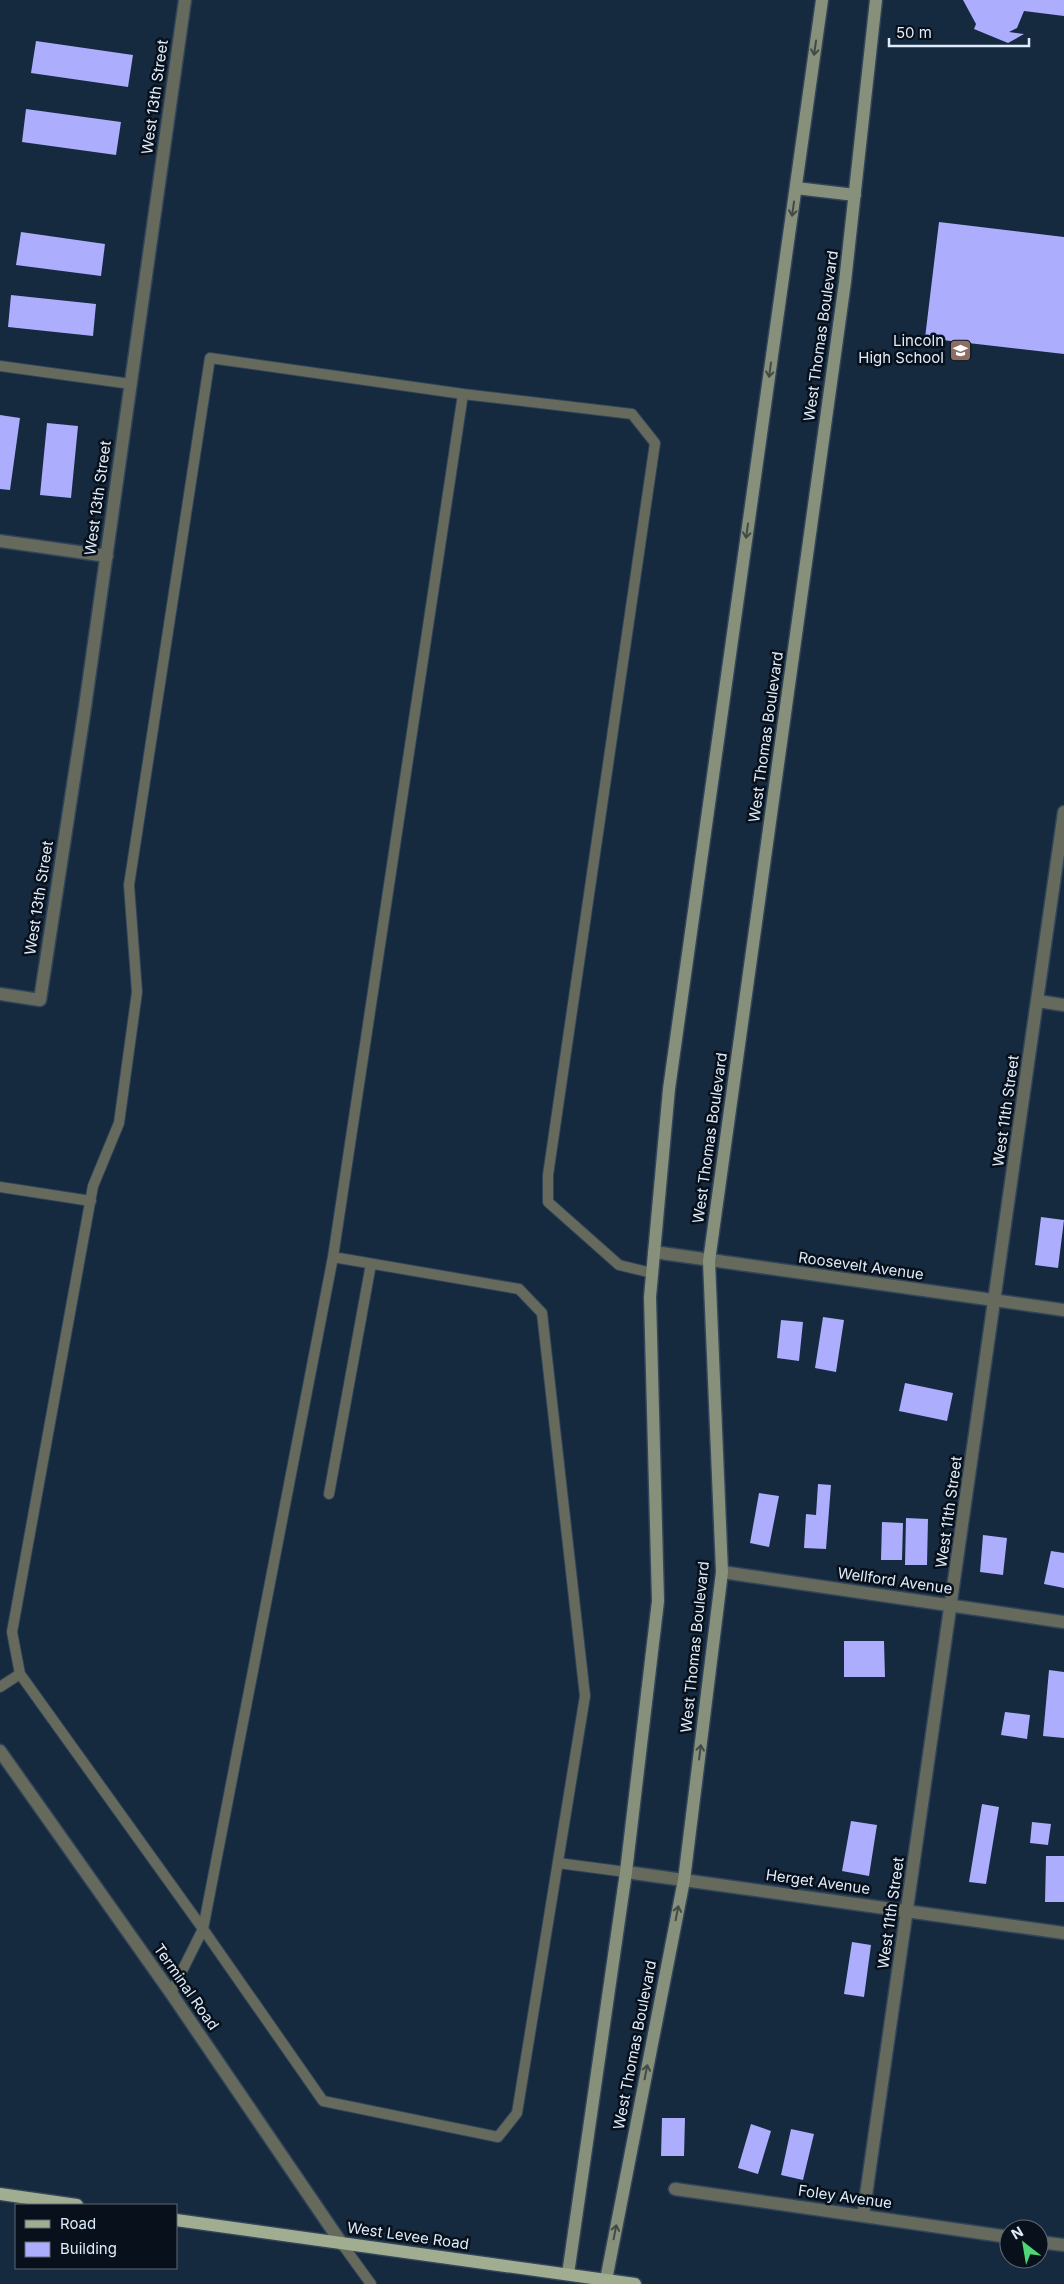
<svg xmlns="http://www.w3.org/2000/svg" width="1064" height="2284" viewBox="0 0 1064 2284" font-family="Inter,sans-serif">
	<rect width="100%" height="100%" fill="#15293f"/>
	<path fill="#acadfd" d="M963,0H1064V16L1024,11L1017,28L1009,32L1024,34L1008,43L974,29L976,24Z
		M36,41L133,55L128,87L31,73Z
		M26,109L121,122L116,155L22,142Z
		M939,222L1064,237V354L925,338Z
		M21,232L105,244L101,276L16,265Z
		M11,295L96,304L93,336L8,327Z
		M0,415L20,418L10,490L0,489Z
		M47,423L78,426L71,498L40,495Z
		M1041,1217L1064,1220L1058,1268L1035,1265Z
		M823,1317L844,1320L836,1372L815,1368Z
		M781,1320L803,1322L799,1361L777,1358Z
		M905,1383L953,1393L947,1421L899,1411Z
		M818,1484L831,1485L826,1549L804,1548L806,1514L816,1515Z
		M759,1493L779,1496L769,1547L750,1543Z
		M906,1518L928,1519L927,1565H905Z
		M882,1522L903,1523L902,1560H881Z
		M983,1535L1007,1538L1003,1575L980,1572Z
		M1051,1551L1064,1553V1588L1044,1584Z
		M844,1641H884L885,1677H844Z
		M1049,1670L1064,1672V1738L1043,1736Z
		M1005,1712L1030,1715L1027,1739L1001,1735Z
		M982,1804L999,1807L986,1884L969,1882Z
		M851,1821L877,1825L869,1876L842,1871Z
		M1032,1822L1051,1824L1048,1845L1030,1843Z
		M1046,1856H1064V1902H1045Z
		M852,1942L871,1945L864,1997L844,1994Z
		M662,2118H685L684,2156H661Z
		M751,2124L771,2131L758,2174L738,2168Z
		M791,2129L814,2134L803,2180L781,2175Z"/>
	<g fill="none" stroke-linecap="round" stroke-linejoin="round">
		<defs>
			<path id="lane" d="M0,366L131,384
				M0,1187L91,1201
				M333,1257L519,1289L542,1313L585,1696L517,2113L498,2137L323,2101L203,1929L20,1674L12,1632L93,1186L119,1123L137,992L129,885L210,358L463,394L632,414L655,443L548,1175V1202L619,1265L652,1273
				M329,1494L371,1264
				M0,1687L20,1674
				M558,1863L626,1872
				M171,1993L203,1929L333,1257L463,394
				M342,2244L371,2284"/>
			<path id="street" d="M0,541L107,556
				M0,994L40,1000L85,707L185,0
				M1038,1001L1064,1005
				M654,1252L1064,1310
				M722,1572L1064,1622
				M0,1751L171,1993L342,2244
				M626,1872L1064,1933
				M675,2189L1009,2237
				M863,2216L1064,812
				M1039,2242L1064,2245"/>
			<path id="secondary" d="M796,188L855,195
				M568,2274L626,1872L658,1601L650,1297L669,1089L822,0
				M606,2280L684,1880L722,1572L709,1261L845,282L876,0"/>
			<path id="primary" d="M0,2194L77,2205
				M176,2220L635,2284"/>
		</defs>
		<use href="#lane" stroke="#314459" stroke-width="12"/>
		<use href="#street" stroke="#314459" stroke-width="15"/>
		<use href="#secondary" stroke="#314459" stroke-width="15"/>
		<use href="#primary" stroke="#314459" stroke-width="15"/>
		<use href="#lane" stroke="#656a5d" stroke-width="10"/>
		<use href="#street" stroke="#656a5d" stroke-width="12"/>
		<use href="#secondary" stroke="#87907a" stroke-width="12"/>
		<use href="#primary" stroke="#a1ad91" stroke-width="12"/>
	</g>
	<defs><path id="oneway-shaft" d="M-6 0H5M1.5-3L5.5 0L1.5 3" fill="none" stroke-width="1.6" stroke-linecap="round" stroke-linejoin="round" transform="scale(1.25)"/></defs>
	<g stroke="#414a46">
		<use href="#oneway-shaft" transform="translate(815 48) rotate(98)"/>
		<use href="#oneway-shaft" transform="translate(793 209) rotate(98)"/>
		<use href="#oneway-shaft" transform="translate(770 370) rotate(98)"/>
		<use href="#oneway-shaft" transform="translate(747 531) rotate(98)"/>
		<use href="#oneway-shaft" transform="translate(700 1752) rotate(-83)"/>
		<use href="#oneway-shaft" transform="translate(677 1913) rotate(-79)"/>
		<use href="#oneway-shaft" transform="translate(646 2072) rotate(-79)"/>
		<use href="#oneway-shaft" transform="translate(615 2232) rotate(-79)"/>
	</g>
	<defs>
		<symbol id="school-square" viewBox="-11 -11 22 22"><rect x="-9" y="-9" width="18" height="18" rx="4" fill="#8d6e63" stroke="#08111b"/><path d="M0-5L7-2L0 1L-7-2ZM-4 1L0 2.5L4 1V4Q0 6-4 4Z" fill="#fff"/></symbol>
	</defs>
	<g fill-rule="evenodd">
		<use href="#school-square" x="948" y="338" width="25" height="25"/>
	</g>
	<g text-anchor="middle" stroke-width="5" stroke-linejoin="round" paint-order="stroke">
		<g font-size="15" fill="#dfecfb" stroke="#08111b">
			<text transform="translate(155 97) rotate(-82)" y="5">West 13th Street</text>
			<text transform="translate(821 336) rotate(-82)" y="5">West Thomas Boulevard</text>
			<text transform="translate(98 498) rotate(-82)" y="5">West 13th Street</text>
			<text transform="translate(766 737) rotate(-82)" y="5">West Thomas Boulevard</text>
			<text transform="translate(39 898) rotate(-81)" y="5">West 13th Street</text>
			<text transform="translate(1006 1111) rotate(-82)" y="5">West 11th Street</text>
			<text transform="translate(710 1138) rotate(-82)" y="5">West Thomas Boulevard</text>
			<text transform="translate(861 1266) rotate(8)" y="5">Roosevelt Avenue</text>
			<text transform="translate(949 1512) rotate(-82)" y="5">West 11th Street</text>
			<text transform="translate(895 1581) rotate(8)" y="5">Wellford Avenue</text>
			<text transform="translate(695 1647) rotate(-84)" y="5">West Thomas Boulevard</text>
			<text transform="translate(818 1882) rotate(8)" y="5">Herget Avenue</text>
			<text transform="translate(891 1913) rotate(-82)" y="5">West 11th Street</text>
			<text transform="translate(186 1987) rotate(55)" y="5">Terminal Road</text>
			<text transform="translate(635 2045) rotate(-79)" y="5">West Thomas Boulevard</text>
			<text transform="translate(845 2197) rotate(8)" y="5">Foley Avenue</text>
			<text transform="translate(408 2236) rotate(8)" y="5">West Levee Road</text>
		</g>
		<g font-size="15" fill="#dfecfb" stroke="#08111b" text-anchor="end">
			<text x="944" y="346">Lincoln<tspan x="944" dy="17">High School</tspan></text>
		</g>
	</g>
	<rect x="15" y="2204" width="162" height="65" fill="#08111b" stroke="#5e6975"/>
	<rect x="25" y="2220" width="25" height="8" fill="#a1ad91" stroke="#5e6975"/>
	<text x="60" y="2229" font-size="15" fill="#dfecfb">Road</text>
	<rect x="25" y="2242" width="25" height="15" fill="#acadfd" stroke="#5e6975"/>
	<text x="60" y="2254" font-size="15" fill="#dfecfb">Building</text>
	<g transform="translate(1024 2244) rotate(329)"><circle r="24" fill="#08111b" stroke="#5e6975"/>
	<path d="M0-4L9 19L0 12L-9 19Z" fill="#4fd675"/>
	<text y="-8" font-size="14" font-weight="bold" text-anchor="middle" fill="#dfecfb">N</text>
	</g>
	<path d="M889 38v8h140v-8" fill="none" stroke="#dfecfb" stroke-width="2.5"/>
	<text x="896" y="38" font-size="15" fill="#dfecfb" stroke="#08111b" stroke-width="4" paint-order="stroke">50 m</text>
</svg>
